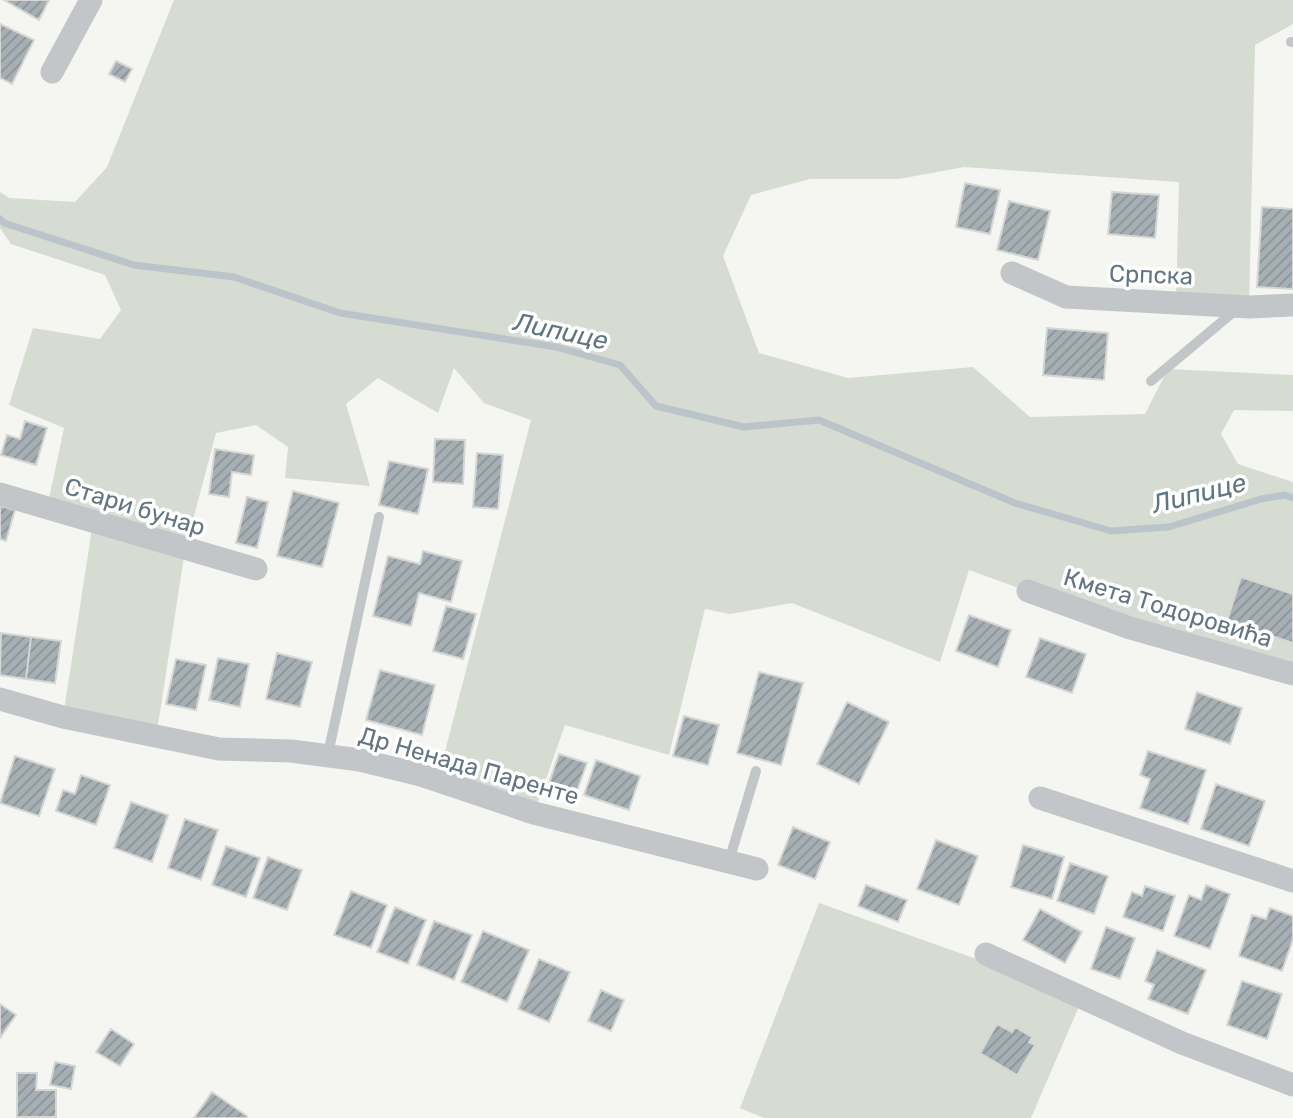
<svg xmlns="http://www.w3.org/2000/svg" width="1293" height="1118" viewBox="0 0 1293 1118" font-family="Rubik,sans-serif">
	<defs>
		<pattern id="building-hatch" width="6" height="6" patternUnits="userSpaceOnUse" patternTransform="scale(1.75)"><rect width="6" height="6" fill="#a6afb4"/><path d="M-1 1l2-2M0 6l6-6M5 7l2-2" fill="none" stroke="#8b9398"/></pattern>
	</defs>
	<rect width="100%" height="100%" fill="#f5f5f1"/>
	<path fill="#d6dcd2" d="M174,0H1293V24L1255,45L1249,307L1176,301L1179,182L964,167L899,179H810L751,195L723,256L759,353L848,378L973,367L1030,417L1145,414L1168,369L1293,375V411L1234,410L1221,434L1238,464L1293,482V679L1130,628L969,570L940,662L792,603L730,614L705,609L669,755L565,725L534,813L437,782L531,420L484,403L454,368L438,413L378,378L346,404L370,486L285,478L288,447L256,425L216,433L185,550L156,738L63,717L93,522L47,508L64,428L9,405L33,328L100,339L121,310L105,275L11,244L0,228V192L9,198L75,202L107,167Z
		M819,903L1083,997L1031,1118H764L740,1108Z"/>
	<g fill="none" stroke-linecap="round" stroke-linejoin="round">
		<path stroke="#bac4c9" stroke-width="7" d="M0,219L4,223L134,265L234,277L340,313L556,347L620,365L656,406L744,427L819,420L1015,503L1111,531L1169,527L1261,499L1285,495L1293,498"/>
	</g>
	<path fill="url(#building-hatch)" stroke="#d6d6d4" stroke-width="2" d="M4,0H49L39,20Z
		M0,24L34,40L12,84L0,78Z
		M116,61L132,69L125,82L109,74Z
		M965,183L1000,190L990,234L956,227Z
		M1112,192L1159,195L1155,238L1108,234Z
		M1009,201L1050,211L1038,260L997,250Z
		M1262,207L1293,209V289L1257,287Z
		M1047,328L1108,333L1104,380L1043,375Z
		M25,421L47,428L36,465L1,455L7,435L20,439Z
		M435,439L465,440L463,484L433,482Z
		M215,449L254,455L251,475L232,472L229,497L209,494Z
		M477,453L503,455L498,509L473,507Z
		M389,461L428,469L418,514L379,505Z
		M293,491L339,503L322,567L277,556Z
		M247,497L268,502L257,548L236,543Z
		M0,506L15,510L6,541L0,539Z
		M423,551L462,561L451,602L419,593L411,626L373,616L388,556L420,564Z
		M1241,577L1293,594V643L1227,621Z
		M446,606L476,614L463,659L433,651Z
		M969,615L1011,630L998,667L956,651Z
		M1,633L31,637L26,679L0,675Z
		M31,637L61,641L55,683L26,679Z
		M1040,638L1086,654L1072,693L1026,677Z
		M277,653L312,662L300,707L266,699Z
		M218,658L249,664L240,707L209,700Z
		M176,659L206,665L196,710L166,704Z
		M380,670L435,685L422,735L366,720Z
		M759,672L803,683L781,765L737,753Z
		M1197,692L1242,708L1230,744L1185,729Z
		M847,702L889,722L859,784L817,764Z
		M684,716L719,725L708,765L673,756Z
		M1148,751L1206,770L1188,824L1140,808L1150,779L1140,775Z
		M559,754L587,763L574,799L547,789Z
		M15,756L55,769L39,816L0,803Z
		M596,760L640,776L629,810L584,795Z
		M81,775L110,785L96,825L56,811L63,790L75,794Z
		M1216,784L1265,801L1249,846L1201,829Z
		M131,802L168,815L152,862L114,848Z
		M185,819L218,830L201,880L168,868Z
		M793,827L830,842L815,879L778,865Z
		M936,840L978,856L959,905L917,889Z
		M1023,845L1064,857L1052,899L1011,887Z
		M226,846L260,858L246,897L212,885Z
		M268,857L302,870L287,910L253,898Z
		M1070,863L1108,876L1094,914L1057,901Z
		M866,885L907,900L898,922L858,906Z
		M1206,885L1230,894L1210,949L1174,936L1189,895L1201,900Z
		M1145,886L1175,896L1163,931L1123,917L1132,892L1142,896Z
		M351,891L387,905L371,948L334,935Z
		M395,907L426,920L408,964L377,952Z
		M1270,908L1293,916V939L1282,971L1239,956L1252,915L1266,919Z
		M1040,909L1082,932L1065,963L1023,940Z
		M434,921L472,935L454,980L417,965Z
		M1106,927L1135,938L1120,979L1091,969Z
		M483,931L529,950L507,1002L461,982Z
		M1157,950L1206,970L1188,1014L1148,999L1154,985L1145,981Z
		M539,959L570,972L549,1022L518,1009Z
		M1242,981L1282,994L1267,1039L1227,1025Z
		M601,990L624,1000L611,1031L588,1021Z
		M0,1004L16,1015L0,1038Z
		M997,1024L1012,1032L1015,1027L1032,1037L1029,1042L1035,1045L1017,1075L980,1053Z
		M111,1029L134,1044L120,1066L96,1052Z
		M55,1062L75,1066L71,1089L50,1085Z
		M17,1073H37L36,1090H56V1117H17Z
		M212,1092L247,1116L246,1118H194Z"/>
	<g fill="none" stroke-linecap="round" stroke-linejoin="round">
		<path stroke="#c2c6c9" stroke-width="10" d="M1291,42H1293
			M1151,381L1237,309
			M328,754L379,517
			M729,861L756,771"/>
		<path stroke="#c2c6c9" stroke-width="23" d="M52,72L91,0
			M1012,273L1066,297L1249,307L1293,305
			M0,494L256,569
			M1028,591L1130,628L1293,674
			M0,699L63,717L219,749L291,751L360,760L421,775L534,813L757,869
			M1040,798L1293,881
			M986,954L1182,1043L1293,1085"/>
	</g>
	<g text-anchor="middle" stroke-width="7" stroke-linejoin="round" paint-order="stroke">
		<g font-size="24" fill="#647582" stroke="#fff">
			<text transform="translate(1151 275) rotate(2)" y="8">Српска</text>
			<text transform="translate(135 507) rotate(17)" y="8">Стари бунар</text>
			<text transform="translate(1168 608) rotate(17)" y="8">Кмета Тодоровића</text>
			<text transform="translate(469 766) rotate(16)" y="8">Др Ненада Паренте</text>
		</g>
		<g font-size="26" font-style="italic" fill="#60777f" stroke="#fff">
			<text transform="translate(561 331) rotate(12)" y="9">Липице</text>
			<text transform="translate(1199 493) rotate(-14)" y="9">Липице</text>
		</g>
	</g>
</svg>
